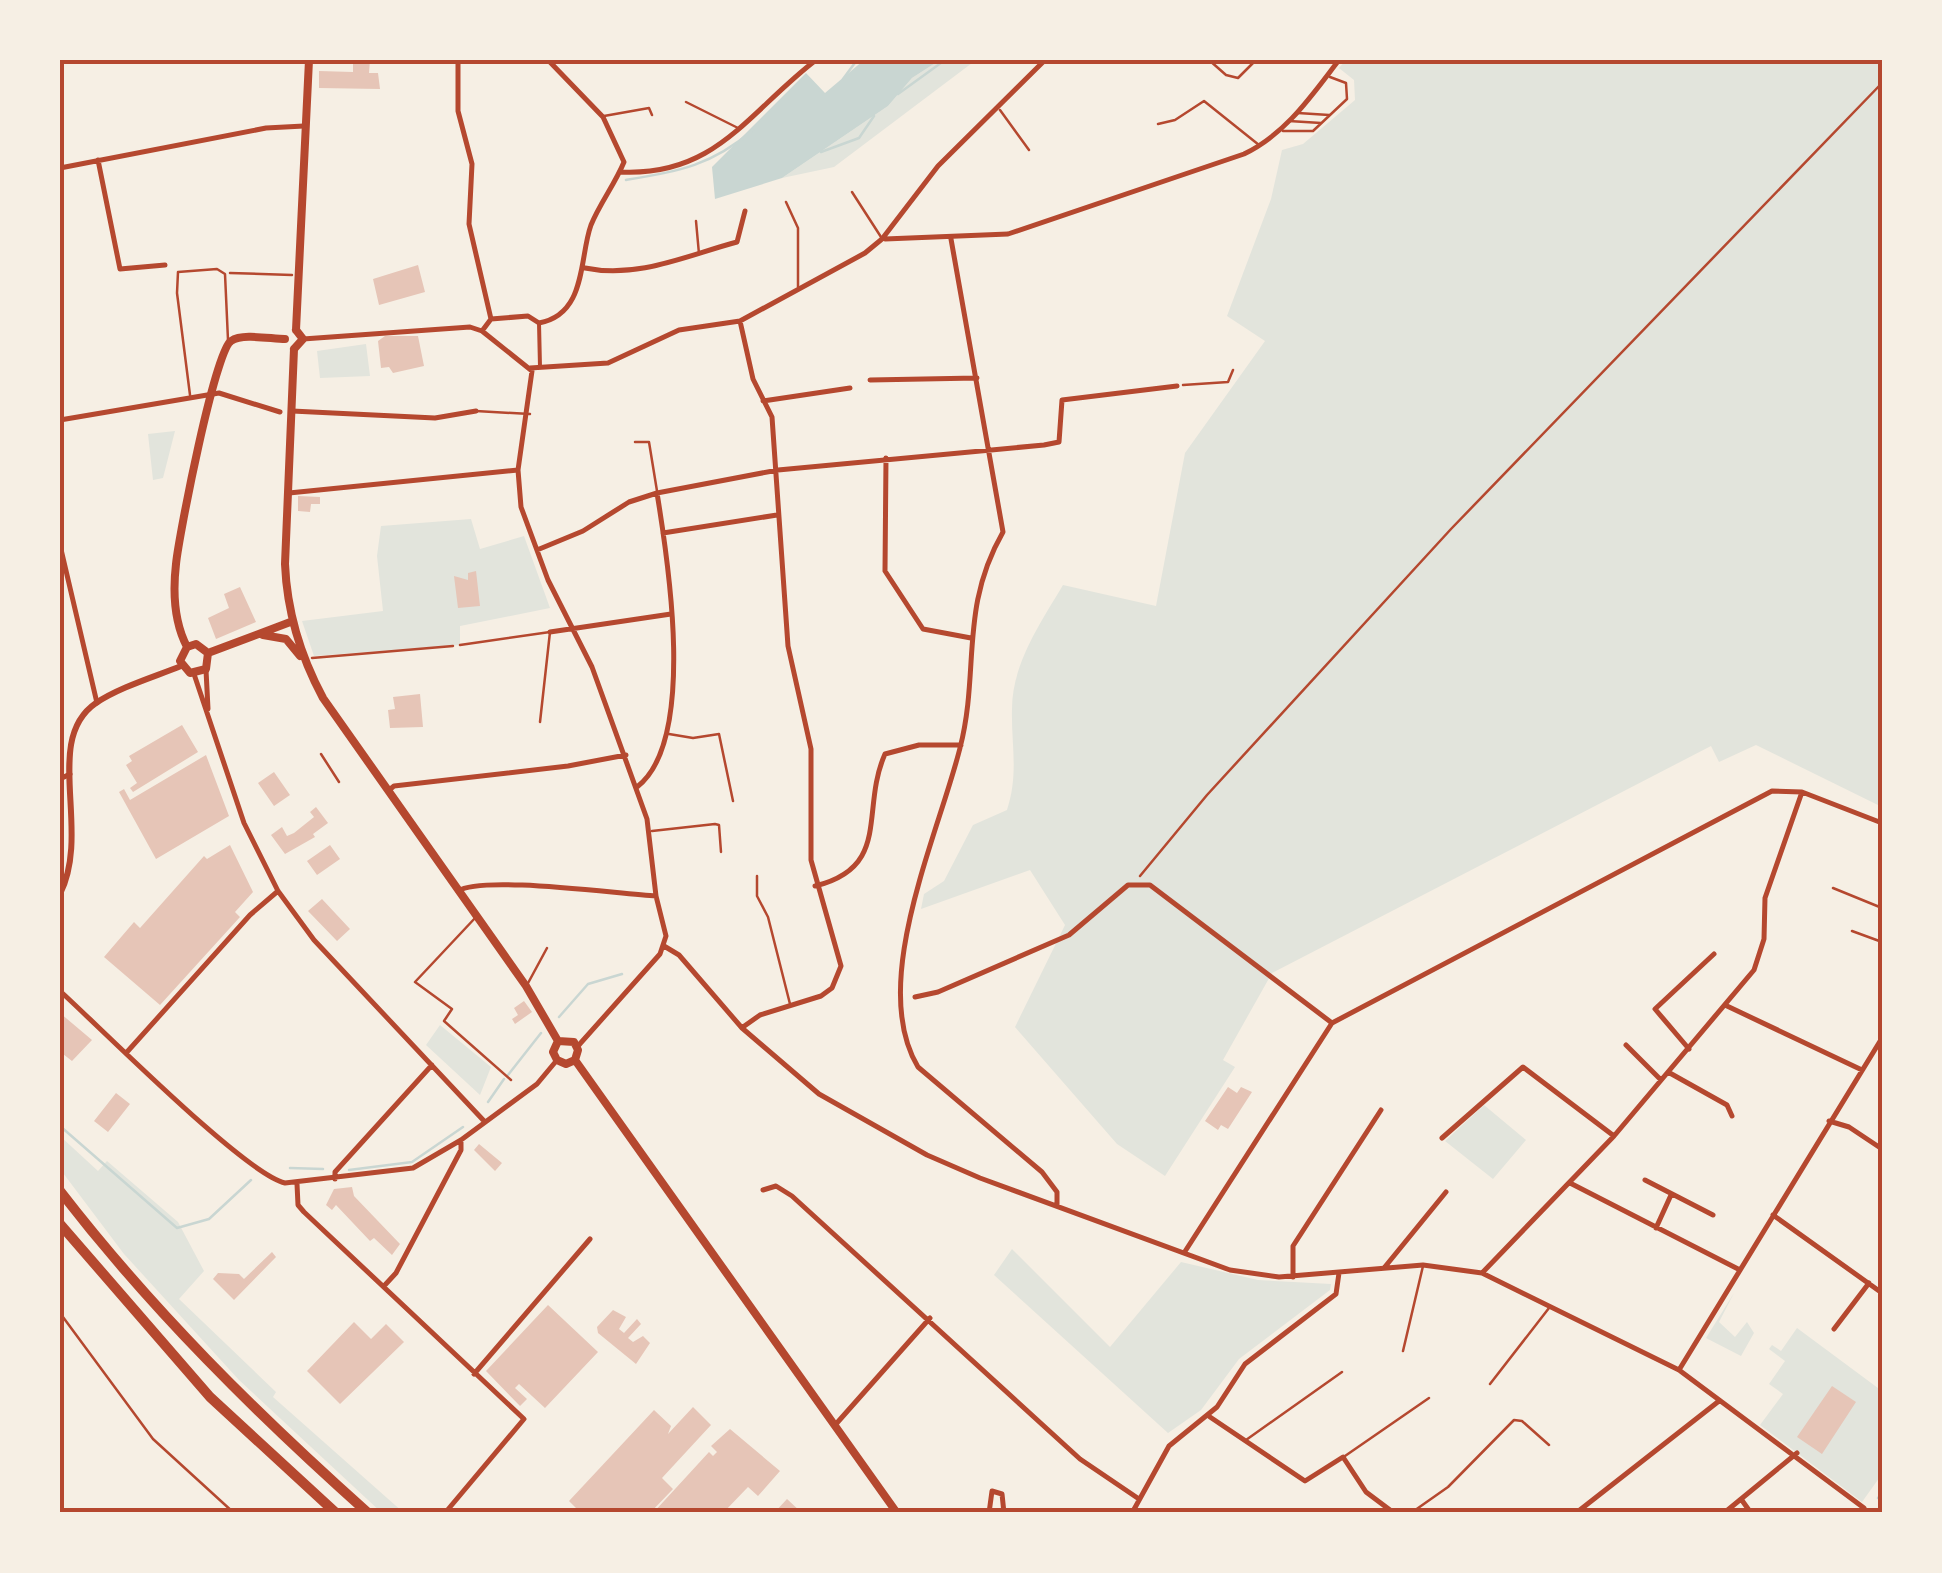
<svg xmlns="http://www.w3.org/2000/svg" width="1942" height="1573" viewBox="0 0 1942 1573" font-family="'Titillium Web',sans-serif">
	<rect width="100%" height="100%" fill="#f6efe4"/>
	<path fill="#e2e4dc" d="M940,60H976L834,167L782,178L888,106L912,78Z
		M1346,60H1882V807L1756,745L1719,762L1711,746L1272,973L1223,1060L1235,1067L1165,1176L1117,1144L1015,1027L1065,925L1030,870L921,909L924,894L944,881L973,825L1007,810C1019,773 1011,745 1012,709C1012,664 1041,622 1063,585L1156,606L1185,453L1265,341L1227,316L1271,199L1282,150L1303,144L1355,100L1354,80L1339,68Z
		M366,344L370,376L320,378L317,351Z
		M175,431L163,478L153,480L148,434Z
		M471,519L480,549L524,536L550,608L460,626V645L314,656L302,621L383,611L377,556L381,526Z
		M440,1025L491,1067L480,1095L426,1045Z
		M1484,1105L1526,1140L1493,1179L1445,1141Z
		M60,1136L98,1171L107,1161L178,1222L204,1271L179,1299L276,1392L273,1397L404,1513H382L239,1380L124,1254L60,1169Z
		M1012,1249L1110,1347L1181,1262L1258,1280L1331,1284L1330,1290L1239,1359L1201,1410L1168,1433L994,1275Z
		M1734,1293L1719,1322L1735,1337L1747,1322L1754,1333L1741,1356L1706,1338Z
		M1797,1328L1882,1391V1474L1862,1502L1760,1425L1783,1394L1769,1384L1785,1361L1769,1349L1772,1345L1781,1351Z"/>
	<path fill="#c9d6d2" d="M864,60H940L912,78L888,106L782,178L715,199L712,167L806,73L825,93Z"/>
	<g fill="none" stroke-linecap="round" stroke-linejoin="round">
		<path stroke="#c9d6d2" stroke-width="2.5" d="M843,79L857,60
			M898,94L945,60
			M821,152L859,138L874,116
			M626,180C679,171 711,166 753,130
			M559,1017L588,984L622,974
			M508,1075L541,1033
			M488,1102L504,1079
			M60,1126L177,1228L209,1219L251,1180
			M290,1168L323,1169
			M349,1170L412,1162L463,1127
			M1878,1498L1882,1493"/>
	</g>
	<path fill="#e6c5b7" d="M353,60H370L369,73H378L380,89L319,88V71L353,72Z
		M418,265L425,292L379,305L373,279Z
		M385,336H418L424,366L393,373L389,367L381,368L378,341Z
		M298,496L320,497V504H311L310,512L298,511Z
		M476,571L480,606L458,608L454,576L468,580V573Z
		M240,587L256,622L216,639L208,618L229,608L224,594Z
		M420,694L423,727L390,728L388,710L395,709L393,697Z
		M182,725L198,752L133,792L130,788L137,783L126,765L132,761L129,756Z
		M206,755L229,816L156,859L119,792L124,789L130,800Z
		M274,772L290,795L274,806L258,783Z
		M316,807L328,823L313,834L315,837L285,854L271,835L282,827L287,836L294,833L314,817L310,812Z
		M230,845L253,892L235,912L240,917L160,1005L104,957L134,922L140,928L204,856L207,859Z
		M330,845L340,859L317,875L307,861Z
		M322,899L350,929L337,941L308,911Z
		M524,1001L532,1012L515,1024L512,1019L518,1015L514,1008Z
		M60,1013L92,1040L72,1061L63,1054L60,1057Z
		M1228,1087L1237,1093L1241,1087L1252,1092L1228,1129L1221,1125L1218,1130L1205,1121Z
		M116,1093L130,1104L108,1132L94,1121Z
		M479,1144L502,1163L495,1171L474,1150Z
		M352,1187L354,1196L400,1244L392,1255L374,1238L370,1241L336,1205L332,1210L326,1205L334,1189Z
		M272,1252L276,1257L234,1300L213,1279L218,1273L239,1274L244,1279Z
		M548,1305L598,1352L545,1408L519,1384L515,1388L527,1399L520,1406L486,1371Z
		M613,1310L626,1317L619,1329L624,1333L637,1319L641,1324L628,1338L633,1342L643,1336L650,1343L636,1364L598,1333L597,1327Z
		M354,1322L371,1339L386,1324L404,1342L340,1404L307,1371Z
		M1832,1386L1856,1402L1822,1454L1797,1437Z
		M693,1407L711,1425L662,1478L673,1489L650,1513H581L569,1501L654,1410L671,1426L668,1434Z
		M730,1429L780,1471L758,1496L748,1487L723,1513H653L709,1452L713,1456L717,1452L711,1446Z
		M787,1499L802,1513H774Z"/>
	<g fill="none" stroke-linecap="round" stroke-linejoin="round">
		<path stroke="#b5482f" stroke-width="2.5" d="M230,273L292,275
			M1183,385L1228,382L1233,370
			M312,658L453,646
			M1140,876L1207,795L1451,529L1882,83"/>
		<path stroke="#b5482f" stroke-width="2.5" d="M1209,60L1226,75L1238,78L1256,60
			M686,102L738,128
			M1000,110L1029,150
			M1298,113L1329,115
			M604,116L649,108L652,115
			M1289,121L1321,123
			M1158,124L1175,120L1204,101L1259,145
			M1283,131H1313L1347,99L1346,83L1330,77
			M852,192L881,237
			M786,202L798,228V287
			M696,221L699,254
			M190,395L177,293L178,272L217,269L225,274L228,340
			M476,411L530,414
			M635,442H649L657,491
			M460,645L550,632L540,722
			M669,734L693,738L719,734L733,801
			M321,754L339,782
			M652,831L715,824L719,825L721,852
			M757,876V896L768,917L790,1004
			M1833,888L1882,908
			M476,917L415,982L452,1009L444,1021L511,1080
			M1852,931L1882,942
			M527,985L547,948
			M60,1313L153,1439L234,1513
			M1403,1351L1423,1266
			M1490,1384L1549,1308
			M1246,1440L1342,1372
			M1345,1456L1429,1398
			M1411,1513L1448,1487L1514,1420L1522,1421L1549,1445"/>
		<path stroke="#b5482f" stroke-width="4" d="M539,323L540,367"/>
		<path stroke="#b5482f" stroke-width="5" d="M458,60V111L472,164L469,224L491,319
			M98,160L120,269L165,265
			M60,168L266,128L304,126
			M620,172C716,177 748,112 816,60
			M885,239L1008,234L1244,154C1286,134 1312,95 1339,60
			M951,239L1003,532C959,609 980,670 960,748C938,836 868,984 918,1067L1042,1172L1057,1192V1205
			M585,268C638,279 688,255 737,242L745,211
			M740,321L753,379L772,417L788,646L811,749V860L841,966L832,988L821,996L760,1015L743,1027
			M482,331L491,319L528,316L539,323C587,314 579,258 591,225C600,203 615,184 624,162L603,117L548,60
			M303,339L470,327L482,331L532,371L518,470L521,507L548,580L592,667L647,819L656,896L666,936L660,954L578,1046
			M530,368L608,363L679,330L740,321L865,253L882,239L938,166L1045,60
			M870,380L977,378
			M763,401L850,388
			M292,411L435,418L476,411
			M60,420L219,393L280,412
			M886,458L885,571L923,629L971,638
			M289,493L518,470
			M663,533L777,515
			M60,545L97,703
			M537,550L583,531L629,502L657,493L778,470L1044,445L1059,442L1062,400L1177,386
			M550,632L671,614
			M206,670L208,709
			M194,674L244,823L278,891L314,940L485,1122
			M60,779L70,774
			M637,787C697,741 668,560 657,493
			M388,791L394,786L568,766L626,755
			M815,886C892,867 860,810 885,754L919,745H961
			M458,891C482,875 617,894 656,896
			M664,946L679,955L742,1028L819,1094L927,1155L980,1178L1230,1270L1279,1277L1423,1265L1482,1273L1679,1370L1864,1508
			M60,991C101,1028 245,1174 285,1183L413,1168L461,1140L537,1084L557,1060
			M915,997L938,992L1069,935L1128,885H1150L1332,1023
			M1727,1006L1862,1070
			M1626,1045L1661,1080
			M1689,1049L1655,1009L1714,954
			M127,1052L250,915L278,891
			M1668,1072L1727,1105L1732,1116
			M1829,1121L1849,1127L1882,1149
			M1442,1138L1523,1067L1614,1136
			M335,1179V1172L432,1065
			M1645,1180L1713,1215
			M1570,1183L1740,1270
			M297,1184L298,1205L304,1212L524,1419L445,1513
			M763,1190L776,1186L792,1196L1080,1459L1139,1499
			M1773,1215L1882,1293
			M1656,1228L1671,1195
			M1184,1253L1332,1023L1772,791L1802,792L1882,823
			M1384,1268L1446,1192
			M1483,1272L1614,1136L1754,970L1764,939L1765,898L1802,792
			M1293,1277V1246L1381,1110
			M384,1286L396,1273L461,1150V1140
			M1834,1329L1869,1283
			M1679,1370L1882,1038
			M474,1374L590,1239
			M1881,1384L1882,1383
			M1210,1417L1305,1481L1343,1457L1366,1492L1394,1513
			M836,1424L930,1318
			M1741,1499L1751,1513
			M989,1513L992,1491L1002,1494L1004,1513
			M1132,1513L1169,1446L1217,1407L1245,1364L1336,1294L1339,1273
			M1576,1513L1719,1401
			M1724,1513L1797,1453"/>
		<path stroke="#b5482f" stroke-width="6" d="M60,894C92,830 42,740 96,703C120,687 154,677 181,666"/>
		<path stroke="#b5482f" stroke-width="8" d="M296,330L309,60
			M294,349L285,564C287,612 301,657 323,698L526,986L558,1041
			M294,349L303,339L296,330
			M263,635L286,639L300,656
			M187,647C174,622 173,590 176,564C179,535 215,351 231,341C243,333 271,339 285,339
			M187,647L180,661L190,673L206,669L208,653
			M187,647L196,644L208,653
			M208,653L293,621
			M558,1041L553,1052L557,1060L566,1064L575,1060
			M558,1041L574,1042L578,1050L575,1060
			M575,1060L897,1513"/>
		<path stroke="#b5482f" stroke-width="10" d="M60,1191C152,1310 256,1413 368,1513
			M60,1224L210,1397L336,1513"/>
	</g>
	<rect width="1942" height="1573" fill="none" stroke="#f6efe4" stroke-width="125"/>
	<rect x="62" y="62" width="1818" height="1448" fill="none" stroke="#b5482f" stroke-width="4"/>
</svg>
